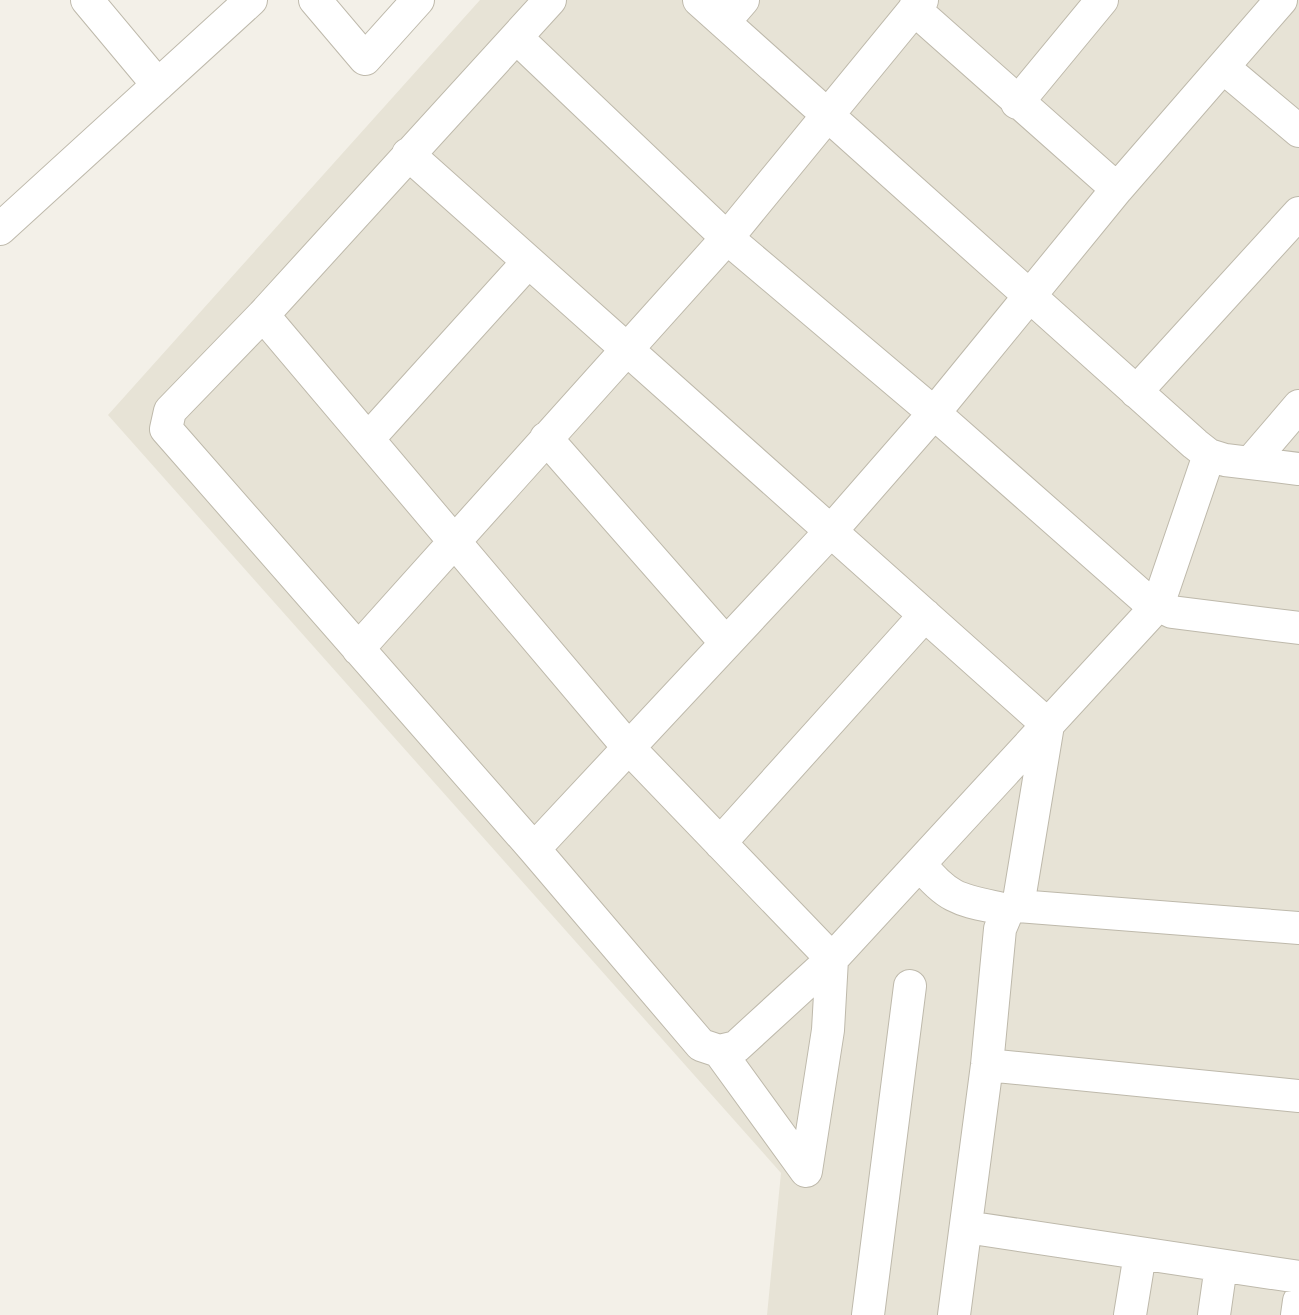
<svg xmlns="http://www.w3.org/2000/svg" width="1299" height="1315" viewBox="0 0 1299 1315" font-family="'Sofia Sans Condensed',sans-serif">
	<rect width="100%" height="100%" fill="#f3f0e8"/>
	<path fill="#e7e3d6" d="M480,0H1299V1315H767L781,1173L108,415Z"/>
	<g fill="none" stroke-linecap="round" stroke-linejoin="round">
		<defs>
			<path id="minor" d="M87,0L158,85
				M315,0L365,59L418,0
				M550,0L263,315L170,411L166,429L534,849L701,1045L719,1051L806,1171
				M699,0L1195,444L1209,455L1225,460L1299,469
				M914,9L1117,189
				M724,22L743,0
				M517,38L727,238L934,413L1144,598L1172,612L1299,628
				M1224,68L1299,131
				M1017,103L1102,0
				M408,154L1048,725L1018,906
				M0,229L251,0
				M263,315L628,747L832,959L828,1030L806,1171
				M1136,392L1299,213
				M546,438L726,643
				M368,439L528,262
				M1251,462L1299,406
				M358,649L727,238L922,0
				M720,843L925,615
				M534,849L831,531L934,413L1117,189L1281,0
				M920,864C950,902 963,900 1008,910
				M719,1051L736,1047L832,959L1158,605L1209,455
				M987,1065L1299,1096
				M966,1227L1299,1277
				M868,1315L910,986
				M954,1315L987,1065L1000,929L1008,910L1018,906L1299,928
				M1130,1315L1140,1254
				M1214,1315L1221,1266
				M1297,1315L1299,1301"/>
		</defs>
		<use href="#minor" stroke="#beb9ab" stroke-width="34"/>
		<use href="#minor" stroke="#fff" stroke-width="32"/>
	</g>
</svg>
